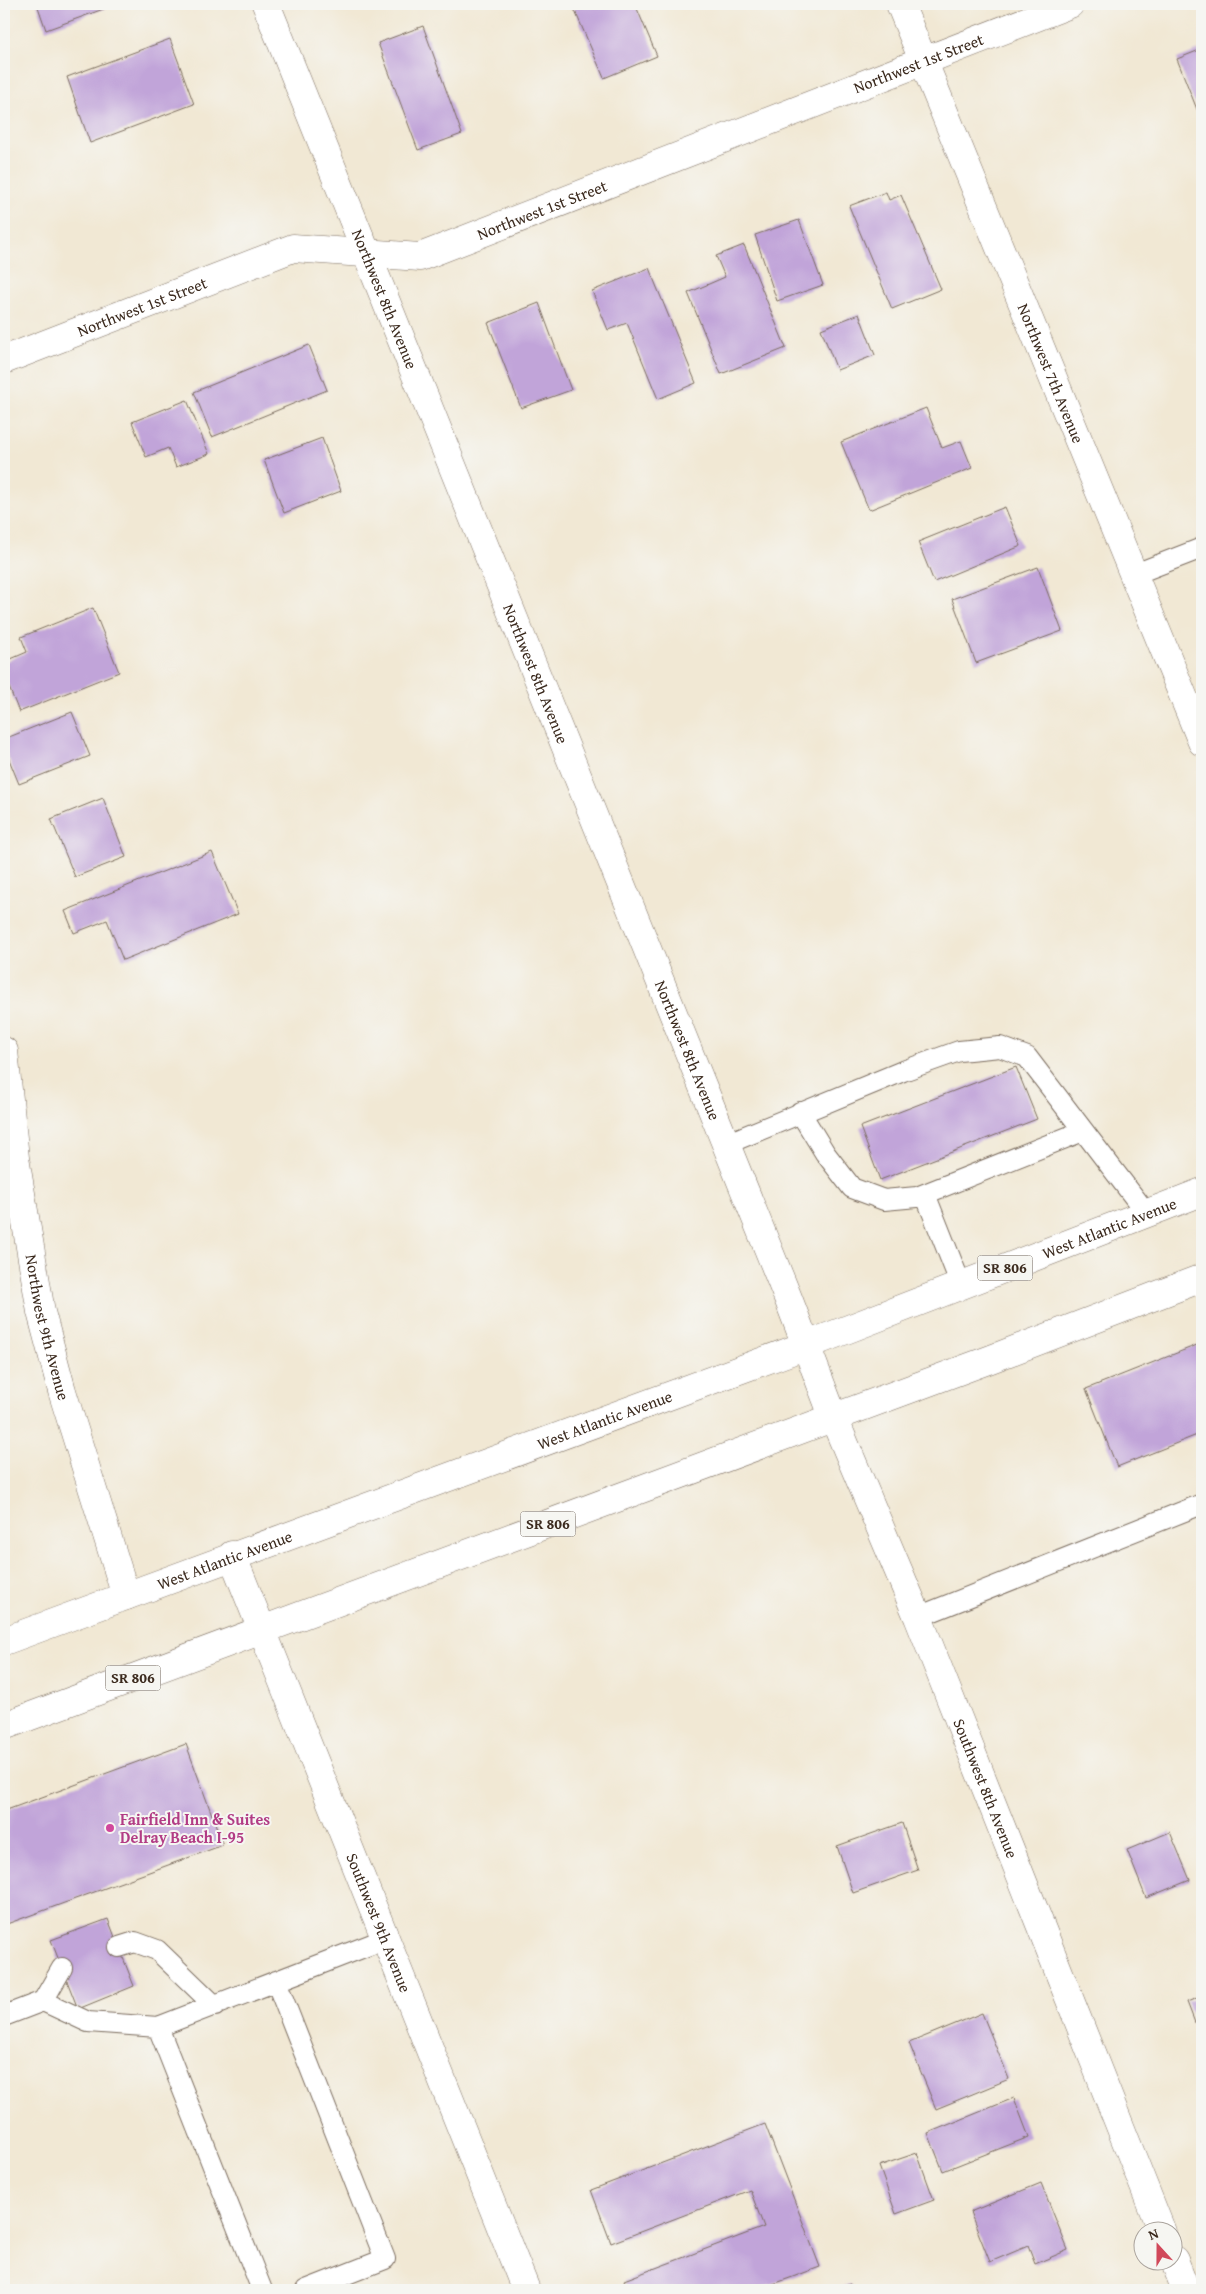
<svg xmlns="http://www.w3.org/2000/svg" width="1206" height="2294" viewBox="0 0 1206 2294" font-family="'Gentium Book Plus',serif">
	<rect width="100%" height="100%" fill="#f6f6f2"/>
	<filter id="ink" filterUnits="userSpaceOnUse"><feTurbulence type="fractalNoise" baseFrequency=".02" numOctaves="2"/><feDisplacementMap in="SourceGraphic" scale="10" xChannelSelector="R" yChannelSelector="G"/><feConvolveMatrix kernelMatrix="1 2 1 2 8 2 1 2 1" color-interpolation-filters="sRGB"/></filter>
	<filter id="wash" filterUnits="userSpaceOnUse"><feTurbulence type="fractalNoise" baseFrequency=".0096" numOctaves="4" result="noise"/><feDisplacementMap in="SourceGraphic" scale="20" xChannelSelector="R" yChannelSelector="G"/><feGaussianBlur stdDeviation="1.12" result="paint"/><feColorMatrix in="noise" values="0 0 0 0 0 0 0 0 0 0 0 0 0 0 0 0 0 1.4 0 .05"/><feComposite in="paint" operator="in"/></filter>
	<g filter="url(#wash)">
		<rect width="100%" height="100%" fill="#f1e8d4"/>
		<g id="blocks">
			<path fill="#c1a4d9" d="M37,4H117L46,30Z
				M572,4H635L657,56L604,78Z
				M423,26L462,134L418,150L378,43Z
				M170,39L194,104L90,143L67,77Z
				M1202,49V122L1177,59Z
				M886,192L889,200L901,195L941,289L892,309L849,206Z
				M799,220L823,285L777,301L755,235Z
				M744,245L786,348L721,374L688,293L725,277L716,256Z
				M649,268L696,383L658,399L627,323L608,330L592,291Z
				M539,303L571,390L521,408L488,323Z
				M859,314L875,355L837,370L821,329Z
				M309,345L327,390L212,437L194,392Z
				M187,400L209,454L176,467L168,448L146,457L132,422Z
				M926,408L942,448L961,441L972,468L869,510L841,442Z
				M322,438L341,491L284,513L264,460Z
				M1005,507L1021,546L934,582L918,542Z
				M1038,567L1062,631L976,663L952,599Z
				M93,608L119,672L19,712L4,675V662L27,652L21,637Z
				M72,712L90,756L19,784L4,747V739Z
				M103,798L126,857L75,877L51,819Z
				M212,852L238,914L123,960L107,920L74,933L65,911Z
				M1016,1067L1037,1119L880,1180L860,1127Z
				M1202,1343V1433L1117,1467L1086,1389Z
				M186,1744L223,1845L4,1925V1811Z
				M902,1823L918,1870L853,1893L837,1846Z
				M1170,1832L1190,1880L1146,1898L1127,1850Z
				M108,1919L134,1986L78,2009L51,1940Z
				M1202,1996V2041L1187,2002Z
				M982,2013L1009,2079L936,2109L909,2043Z
				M1014,2098L1029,2137L943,2171L928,2133Z
				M765,2124L820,2267L757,2290H628L624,2280L764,2227L750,2190L611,2243L591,2190Z
				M917,2153L934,2200L896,2214L879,2166Z
				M1041,2183L1068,2250L1035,2264L1028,2246L990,2262L970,2212Z
				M850,2284L852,2290H834Z"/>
		</g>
	</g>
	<g filter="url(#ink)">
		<use href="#blocks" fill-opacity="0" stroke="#7b6c5e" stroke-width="1"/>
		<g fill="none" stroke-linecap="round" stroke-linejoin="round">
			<defs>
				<path id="service" d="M1135,574L1202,548
					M800,1112L825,1153L852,1188L884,1200L917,1197L1083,1131
					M726,1144L903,1071L959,1051L1000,1047L1027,1057L1147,1214
					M925,1194L961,1285
					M918,1617L1202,1504
					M119,1947L135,1942L157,1950L215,2006
					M276,1981L385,2259L306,2290
					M43,2001L62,1968
					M4,2016L43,2001L88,2022L158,2027L385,1939
					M158,2027L262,2290"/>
				<g id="minor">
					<path id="s1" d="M266,4L788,1298L833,1416L918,1617L1162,2232"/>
					<path id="s2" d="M900,4L1202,742"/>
					<path id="s3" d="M4,360L293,248L420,257L1070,4"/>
					<path id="s4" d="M4,1051L15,1158L41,1312L62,1391L126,1596"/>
					<path id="s5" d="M232,1555L526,2290"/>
					<path d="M1174,2260L1186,2290"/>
				</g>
				<g id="primary">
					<path id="s6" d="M4,1641L807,1345L1202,1192"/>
					<path d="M4,1726L991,1359L1202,1278"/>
				</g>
			</defs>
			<use href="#service" stroke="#7b6c5e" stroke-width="22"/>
			<use href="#minor" stroke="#7b6c5e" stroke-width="29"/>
			<use href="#primary" stroke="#7b6c5e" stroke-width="29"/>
			<use href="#service" stroke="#fff" stroke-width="20"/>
			<use href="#minor" stroke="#fff" stroke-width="28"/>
			<use href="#primary" stroke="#fff" stroke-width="28"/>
		</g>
	</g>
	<circle fill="#d1479c" stroke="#f6f6f2" stroke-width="2" cx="110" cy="1828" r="5"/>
	<g text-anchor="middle" stroke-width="4" stroke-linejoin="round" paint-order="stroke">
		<g fill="#f6f6f2" stroke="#73675e" stroke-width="1">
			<rect x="977.5" y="1255.5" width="55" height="25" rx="4"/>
			<rect x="520.5" y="1511.5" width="55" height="25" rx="4"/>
			<rect x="105.5" y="1665.5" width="55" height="25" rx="4"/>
		</g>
		<g font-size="15" font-weight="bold" fill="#3b2a1e">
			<text x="1005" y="1273">SR 806</text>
			<text x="548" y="1529">SR 806</text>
			<text x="133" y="1683">SR 806</text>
		</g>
		<g font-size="16" fill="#3b2a1e" stroke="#f6f6f2">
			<text dy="6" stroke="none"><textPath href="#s3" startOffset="972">Northwest 1st Street</textPath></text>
			<text dy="6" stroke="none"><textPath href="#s3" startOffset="568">Northwest 1st Street</textPath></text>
			<text dy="6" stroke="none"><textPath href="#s1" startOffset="318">Northwest 8th Avenue</textPath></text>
			<text dy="6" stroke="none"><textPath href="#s3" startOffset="148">Northwest 1st Street</textPath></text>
			<text dy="6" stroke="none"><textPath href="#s2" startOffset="399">Northwest 7th Avenue</textPath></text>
			<text dy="6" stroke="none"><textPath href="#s1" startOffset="722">Northwest 8th Avenue</textPath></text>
			<text dy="6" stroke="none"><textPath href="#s1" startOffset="1128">Northwest 8th Avenue</textPath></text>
			<text dy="6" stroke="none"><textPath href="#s6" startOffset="1180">West Atlantic Avenue</textPath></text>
			<text dy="6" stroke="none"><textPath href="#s4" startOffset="280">Northwest 9th Avenue</textPath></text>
			<text dy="6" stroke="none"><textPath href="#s6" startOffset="640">West Atlantic Avenue</textPath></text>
			<text dy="6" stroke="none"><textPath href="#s6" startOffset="235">West Atlantic Avenue</textPath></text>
			<text dy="6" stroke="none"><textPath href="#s1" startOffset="1924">Southwest 8th Avenue</textPath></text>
			<text dy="6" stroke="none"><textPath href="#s5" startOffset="396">Southwest 9th Avenue</textPath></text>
		</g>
		<g font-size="16" font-weight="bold" fill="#b23c85" stroke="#f6f6f2" text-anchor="start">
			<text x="120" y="1825">Fairfield Inn &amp; Suites<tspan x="120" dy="18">Delray Beach I-95</tspan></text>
		</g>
	</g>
	<rect width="1206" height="2294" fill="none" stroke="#f6f6f2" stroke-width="20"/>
	<g transform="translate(1158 2246) rotate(339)"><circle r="24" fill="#f6f6f2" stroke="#aba49d"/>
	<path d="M0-4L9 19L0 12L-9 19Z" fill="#d1495b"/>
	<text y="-8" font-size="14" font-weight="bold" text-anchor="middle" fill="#3b2a1e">N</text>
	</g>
</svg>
